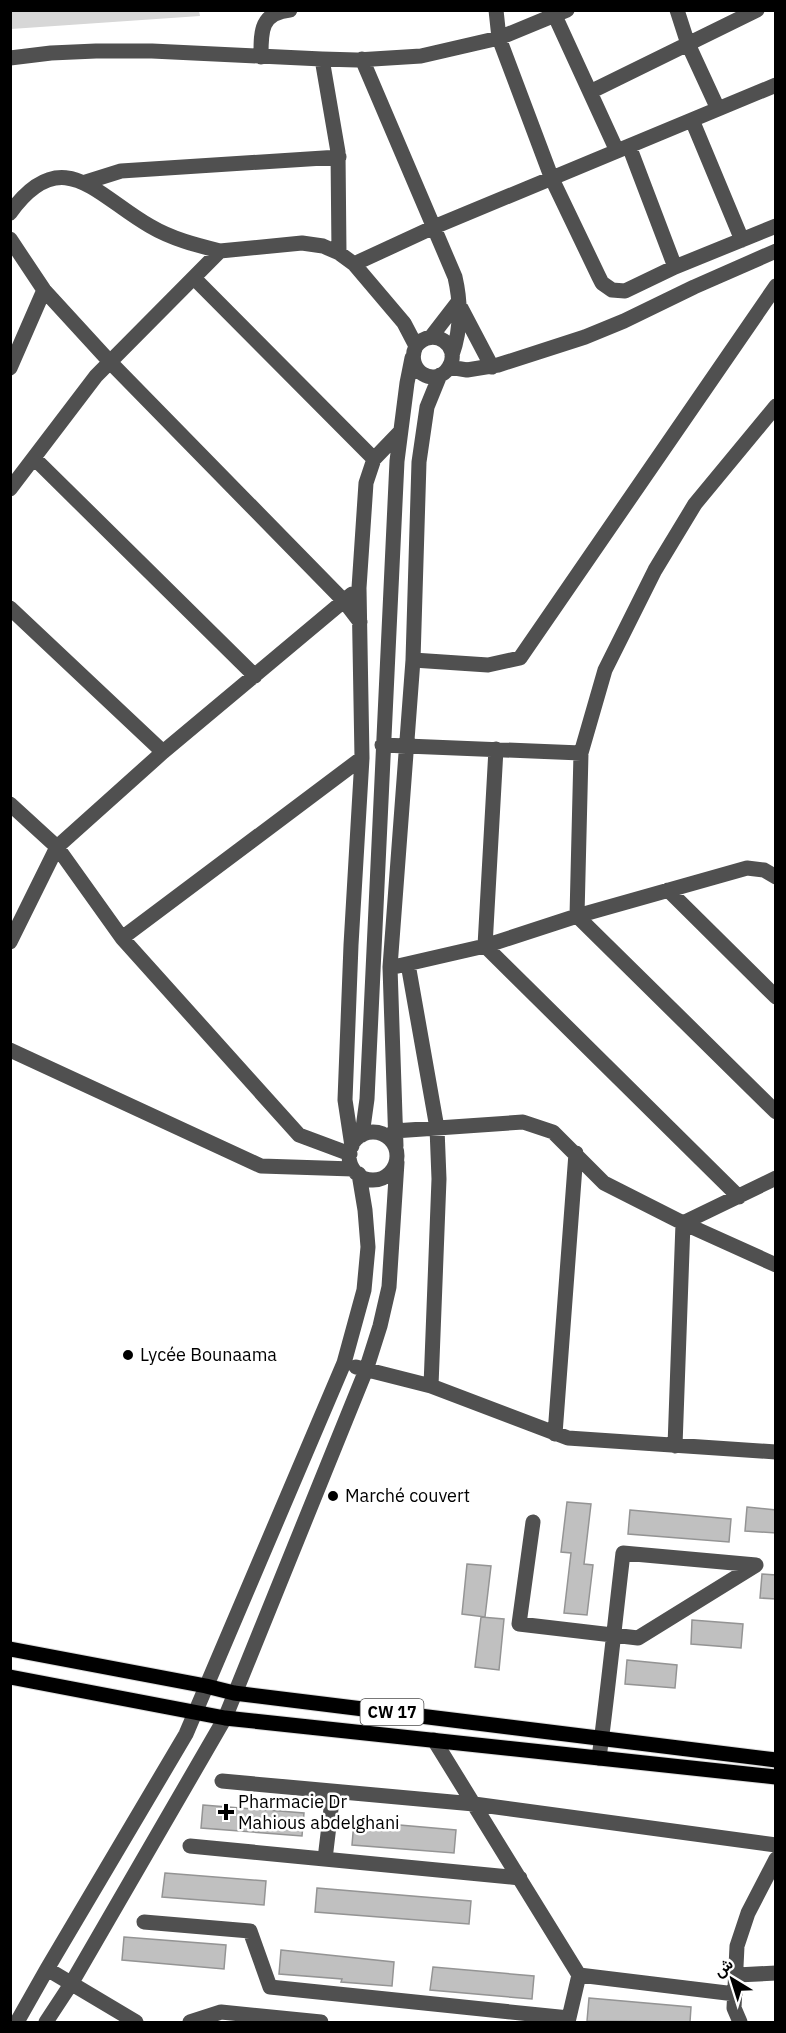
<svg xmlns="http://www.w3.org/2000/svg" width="786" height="2033" viewBox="0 0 786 2033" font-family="'IBM Plex Sans',Vazirmatn,sans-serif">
	<rect width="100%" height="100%" fill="#fff"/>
	<path fill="#d7d7d7" d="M199,11L200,16L11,29V11Z"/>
	<path fill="#c0c0c0" stroke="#949494" stroke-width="1.5" d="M567,1502L591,1504L584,1564L593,1565L587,1615L564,1613L571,1553L561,1552Z
		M747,1507L776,1510V1533L745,1531Z
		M630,1510L731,1519L729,1542L628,1534Z
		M467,1564L491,1566L485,1617L462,1614Z
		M762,1574L776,1575V1599L760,1598Z
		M481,1617L504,1619L499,1670L475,1667Z
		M692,1620L743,1624L741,1648L691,1644Z
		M627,1660L677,1665L675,1688L625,1684Z
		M203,1805L304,1813L302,1836L201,1828Z
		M354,1821L456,1830L454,1853L352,1845Z
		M165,1873L266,1881L264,1905L162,1897Z
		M317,1888L471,1901L469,1924L315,1912Z
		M124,1937L226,1945L224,1969L122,1960Z
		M281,1950L394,1962L392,1986L341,1982L342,1979L279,1974Z
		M433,1967L534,1976L532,1999L430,1990Z
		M589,1998L691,2007L690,2022L587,2021Z"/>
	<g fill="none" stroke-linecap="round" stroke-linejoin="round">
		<defs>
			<path id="major" d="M10,1649L206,1686L234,1693L776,1760
				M10,1677L225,1718L776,1777"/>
		</defs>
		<use href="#major" stroke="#dbdbdb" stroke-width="17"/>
		<path stroke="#505050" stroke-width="15" d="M496,10L499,38L552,179L599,277L602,283L612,290L625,291L675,267L776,226
			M677,10L688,44L718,109
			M555,16L617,151
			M261,57C261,32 260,13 290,10
			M10,58L51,53L96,51H152L322,59L357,60L421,56L499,38L567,10
			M322,59L338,152L339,253
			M362,59L455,277C461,303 461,330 452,355
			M590,92L757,10
			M692,120L742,240
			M629,146L675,267
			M86,182L121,171L339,157
			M10,213C62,141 97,196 150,226C172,239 196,245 220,251
			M10,239L44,290L110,362L344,601L360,622
			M354,264L434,227L776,85
			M194,278L374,459
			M461,308L492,367
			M431,337L458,302
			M449,367L467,370L498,365L585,337L624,321L694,287L776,251
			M10,368L44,290
			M776,406L695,504L655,570L605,670L581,753L577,916L776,1112
			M34,458L255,676
			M10,489L96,376L220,251L302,243L323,246L339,253L354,264L404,323L416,346C404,371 436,389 449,367C462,346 433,325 416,346
			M10,608L163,752
			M413,660L488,665L520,658L776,286
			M382,745L581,753
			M496,749L485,946L739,1197
			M10,804L57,847L122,938L299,1135L350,1154
			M668,890L776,997
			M122,938L362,758
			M10,942L57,847L163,752L352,594
			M408,964L437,1128L439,1179L431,1386
			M398,966L485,946L577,916L747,868L764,870L776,877
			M10,1050L261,1166L353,1169
			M394,1131L523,1122L553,1132L604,1183L683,1223L776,1265
			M349 1156a24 24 0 1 1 48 0a24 24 0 1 1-48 0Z
			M362,1135L367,1099L397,461L407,383L412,358
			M352,1146L345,1100L351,945L362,758L359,588L366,483L374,459L400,432
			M396,1146L390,967L413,660L419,462L427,407L440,375
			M356,1367L431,1386L568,1438L776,1452
			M555,1434L576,1153
			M675,1446L683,1223L776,1178
			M533,1522L519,1624L638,1638L756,1565L623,1553C615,1621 608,1690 599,1758
			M434,1740L579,1975L735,1994
			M222,1781L474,1804L776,1845
			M190,1846L520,1878
			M325,1859L333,1792
			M144,1922L250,1931L270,1987L569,2018
			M47,1969L136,2022
			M737,1975L776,1973
			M17,2022L47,1969L186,1734L344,1363L364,1290L368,1247L365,1210L359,1174
			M46,2022L71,1984L225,1718L366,1370L380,1326L389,1287L397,1162
			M190,2022L221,2012L321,2022
			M568,2022L579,1975
			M740,2022L734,2008L737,1946L748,1913L776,1859"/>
		<use href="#major" stroke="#000" stroke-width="15"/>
	</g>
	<g fill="#000" stroke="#fff" stroke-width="2">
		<circle cx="128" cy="1355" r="6"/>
		<circle cx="333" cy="1496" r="6"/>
		<path d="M223 1803h6v6h6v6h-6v6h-6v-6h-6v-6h6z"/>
	</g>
	<g text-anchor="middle" stroke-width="5" stroke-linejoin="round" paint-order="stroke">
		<rect fill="#fff" stroke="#4c4c4c" stroke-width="1.5" x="360.5" y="1699" width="63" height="26" rx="4.5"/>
		<g font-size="16" font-weight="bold" fill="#000">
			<text x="392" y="1718">CW 17</text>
		</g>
		<g font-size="18" fill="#000" stroke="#fff" text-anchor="start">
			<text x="140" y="1361">Lycée Bounaama</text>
			<text x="345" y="1502">Marché couvert</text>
			<text x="238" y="1808">Pharmacie Dr<tspan x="238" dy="21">Mahious abdelghani</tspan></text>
		</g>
	</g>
	<rect width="786" height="2033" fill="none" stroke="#000000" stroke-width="24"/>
	<g transform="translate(732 1979) rotate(322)" stroke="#ffffff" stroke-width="4.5" paint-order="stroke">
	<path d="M0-4.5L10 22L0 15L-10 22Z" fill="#000000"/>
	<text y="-9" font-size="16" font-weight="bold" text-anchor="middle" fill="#000000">ش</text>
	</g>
</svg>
